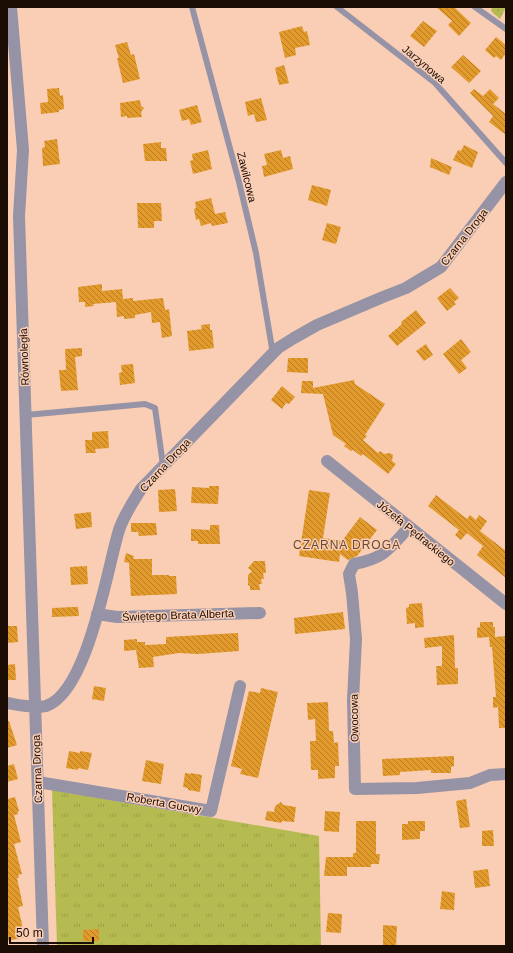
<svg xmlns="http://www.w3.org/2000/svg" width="513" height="953" viewBox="0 0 513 953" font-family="Helvetica,sans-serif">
	<defs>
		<pattern id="grass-dots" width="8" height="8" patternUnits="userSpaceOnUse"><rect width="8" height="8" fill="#b5bb50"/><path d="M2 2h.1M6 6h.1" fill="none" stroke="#9ba044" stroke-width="1.8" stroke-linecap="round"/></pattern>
		<pattern id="park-tufts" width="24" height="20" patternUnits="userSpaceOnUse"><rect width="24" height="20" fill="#b5bb50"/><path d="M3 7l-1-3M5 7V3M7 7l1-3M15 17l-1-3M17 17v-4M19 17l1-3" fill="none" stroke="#9ba044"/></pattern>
		<pattern id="building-back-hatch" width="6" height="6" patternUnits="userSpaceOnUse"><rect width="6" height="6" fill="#e29a2c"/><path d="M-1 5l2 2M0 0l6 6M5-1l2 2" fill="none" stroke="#b67c23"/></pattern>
	</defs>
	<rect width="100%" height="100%" fill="#faceb4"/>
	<path fill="url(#grass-dots)" d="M492,7H506L500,19L491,11Z"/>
	<path fill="url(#park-tufts)" d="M52,790L319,836L321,946H57Z"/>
	<path fill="url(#building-back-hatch)" d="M436,7H454L471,23L459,36L448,25L452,21Z
		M423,21L437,31L424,47L410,36Z
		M302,26L304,32L307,31L310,45L295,48L296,55L285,58L279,32Z
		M496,37L506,45V53L501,60L496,56L494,58L485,50Z
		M127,42L131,55L134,54L140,79L123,83L117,58H119L115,45Z
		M463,55L481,71L469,83L451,67Z
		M284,65L289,83L279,85L275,68Z
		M59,88L60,96L63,95L64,109L59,110V112L41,114L40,103L48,102L47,89Z
		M474,89L483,96L490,89L499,98L493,104L506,114V135L489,122L493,116L470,93Z
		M261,98L267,120L256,122L254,114L248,116L245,102Z
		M140,100L141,106L144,108L141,112L142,117L127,118V116L121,117L120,103Z
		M197,105L202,122L191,125L189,119L182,121L179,110Z
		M57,139L60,164L43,166L42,148L45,147L44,141Z
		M161,142V148H166L167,161H145L143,144Z
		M464,145L478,152L472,168L453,160L458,150L461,151Z
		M208,150L212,169L193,174L190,161L193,160L192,154Z
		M281,150L283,158L290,156L293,169L264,177L262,166L267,165L264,154Z
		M431,158L452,167L449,175L430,167Z
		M312,185L331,190L327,206L308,200Z
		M211,198L215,214L225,212L228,223L212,226L211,223L201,226L199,219L196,220L194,209L196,208L195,202Z
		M137,203H161L162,221H154V228H138Z
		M327,223L341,227L336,244L322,240Z
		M102,284V291L122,289L123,299L133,298V301L163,298L165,310L169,309L172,336L162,338L160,322L152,323L151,312L135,315V318L124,319V316L117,317L116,302L93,304L94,306L85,307V302H79L78,287Z
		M450,288L459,298L454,302L456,304L447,311L437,298Z
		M416,310L426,323L397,346L388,336L402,324L401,322Z
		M210,324V330H212L214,348L189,351L187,331L202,329L201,325Z
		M461,339L471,352L461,360L467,368L459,374L443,354Z
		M426,344L433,355L424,361L416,351Z
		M82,348V356L75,357L78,390L61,391L59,370H66L65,349Z
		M288,358H308V373L287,372Z
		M133,364L135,383L120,385L119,373L122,372L121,365Z
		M354,380L355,384L385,404L365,435L367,436L363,440L378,453L380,451L384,454L390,453L393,455L392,461L396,464L388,474L363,454L361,456L353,450L351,451L344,446L346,444L333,435L323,394L301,393L302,381H313V388Z
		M282,386L295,397L289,404L286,403L282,409L271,400Z
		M108,431L109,448L95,449L96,453H86L85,440H92V432Z
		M209,486H219L218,504L191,503L192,487L209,488Z
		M175,489L177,511L159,512L158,490Z
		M309,490L330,493L323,538L342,541L360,517L377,530L357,556L348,560L340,554L339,562L299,556Z
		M436,495L467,519L470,515L476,520L479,515L487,521L480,531L506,551V578L477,555L483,546L467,533L461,540L455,535L459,530L428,506Z
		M91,512L92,527L76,529L74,514Z
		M131,523H156L157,535L139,536L138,532H131Z
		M210,525H219L220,544H198V541H191V529L210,530Z
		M126,553L134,556L133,559H152V575H169V576H176L177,594L131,596L129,563L124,562Z
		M254,561H265L266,573H263L264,579H261L262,584H259L260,590H250V586L248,585V575L252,571L248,568Z
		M87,566L88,584L71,585L70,567Z
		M422,603L424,627L415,628V623L407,624L406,608L409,607V604Z
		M73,607H78L79,616L52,617V608Z
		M343,612L345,629L295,634L294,618Z
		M480,622H493V627H495V637L506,636V728H499L498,707L493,708V697H496L492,647H490L489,637L477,638V628L480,627Z
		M7,626H17L18,642L7,643Z
		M238,633L239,651L198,654L179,653L153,657L154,667L139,668L136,650L124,651V640L137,639V642H145V645L166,644V637Z
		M454,635L455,668H458V684L437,685L436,666H442V646L425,648L424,638Z
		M15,664L16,680H7V665Z
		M94,686L106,688L104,701L92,699Z
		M261,688L278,692L258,778L240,774L242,769L231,766L249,691L260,693Z
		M328,702L329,731H333L334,743L338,742L339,766H335V778L318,779V770H311L310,741H316L315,719L308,720L307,703Z
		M7,721H9L17,745L7,748Z
		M69,751L80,753V751L92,753L88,770L78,768V770L66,768Z
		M454,756V766L451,767V773H431V770L400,772V775L383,776L382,759Z
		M146,760L164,764L161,784L142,781Z
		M14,764L18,779L7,782V766Z
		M185,773L191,774V773L202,775L200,792L188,790V788L183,787Z
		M15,797L19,811H18V814L14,815L21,842L14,844L22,874L18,875L19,878H17L23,906L18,907L25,937L7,941V799Z
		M466,799L470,827L460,828L456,801Z
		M281,802L283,805L296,807L294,822L282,821L281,823L265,820L267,811L274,812L275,806Z
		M325,811L340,812L339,832L324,831Z
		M356,821H376V854H380L379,864H371V867H347V876H324L326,857H353V853H356Z
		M408,821H425V831H420V839L402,840V824H408Z
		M493,830L494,846H482V831Z
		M488,869L490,886L475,888L473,871Z
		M442,891L455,893L454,910L440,909Z
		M328,913L342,914L341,933L326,932Z
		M383,925L397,926L396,946H383Z
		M99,929V941H83V930Z"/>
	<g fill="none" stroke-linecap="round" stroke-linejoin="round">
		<path stroke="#9693a6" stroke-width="6" d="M192,7L239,182L256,253L273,354
			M337,7L435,83L506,163
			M475,7L506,29
			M26,415L145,404L155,408L163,465"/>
		<path stroke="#9693a6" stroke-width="12" d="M11,7L23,150L19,216L43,946
			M327,461L506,604
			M409,527C389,549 385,558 354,564L349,574L352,593L356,639L353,700L355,789L417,788L470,783L490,775L506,774
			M97,614L117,617L260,613
			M7,703C18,705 36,709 46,706C88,692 107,569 119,530C124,515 133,502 141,489L278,348L294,338L317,325L383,297L406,288L441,267L506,182
			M38,782L211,811L240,686"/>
	</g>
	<g text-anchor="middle" stroke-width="3" stroke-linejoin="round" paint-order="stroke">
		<g font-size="11" fill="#1b0c04" stroke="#faceb4">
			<text transform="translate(424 64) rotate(40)" y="4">Jarzynowa</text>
			<text transform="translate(247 177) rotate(76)" y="4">Zawilcowa</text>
			<text transform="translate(464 237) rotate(-52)" y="4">Czarna Droga</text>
			<text transform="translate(24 357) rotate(-92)" y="4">Równoległa</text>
			<text transform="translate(165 465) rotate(-47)" y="4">Czarna Droga</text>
			<text transform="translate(416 533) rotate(39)" y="4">Józefa Pędrackiego</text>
			<text transform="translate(178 615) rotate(-2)" y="4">Świętego Brata Alberta</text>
			<text transform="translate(354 718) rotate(-91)" y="4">Owocowa</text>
			<text transform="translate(37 769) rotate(-92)" y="4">Czarna Droga</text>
			<text transform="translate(164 803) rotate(10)" y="4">Roberta Gucwy</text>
		</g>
		<g font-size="12" letter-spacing="1" fill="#6c4831" stroke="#faceb4">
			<text x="347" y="549">CZARNA DROGA</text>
		</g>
	</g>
	<rect width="513" height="953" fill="none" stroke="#1b0c04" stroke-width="16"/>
	<path d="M10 937v6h83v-6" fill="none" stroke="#1b0c04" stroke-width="2"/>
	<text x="16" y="937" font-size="12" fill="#1b0c04" stroke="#faceb4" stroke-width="3" paint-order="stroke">50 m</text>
</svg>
